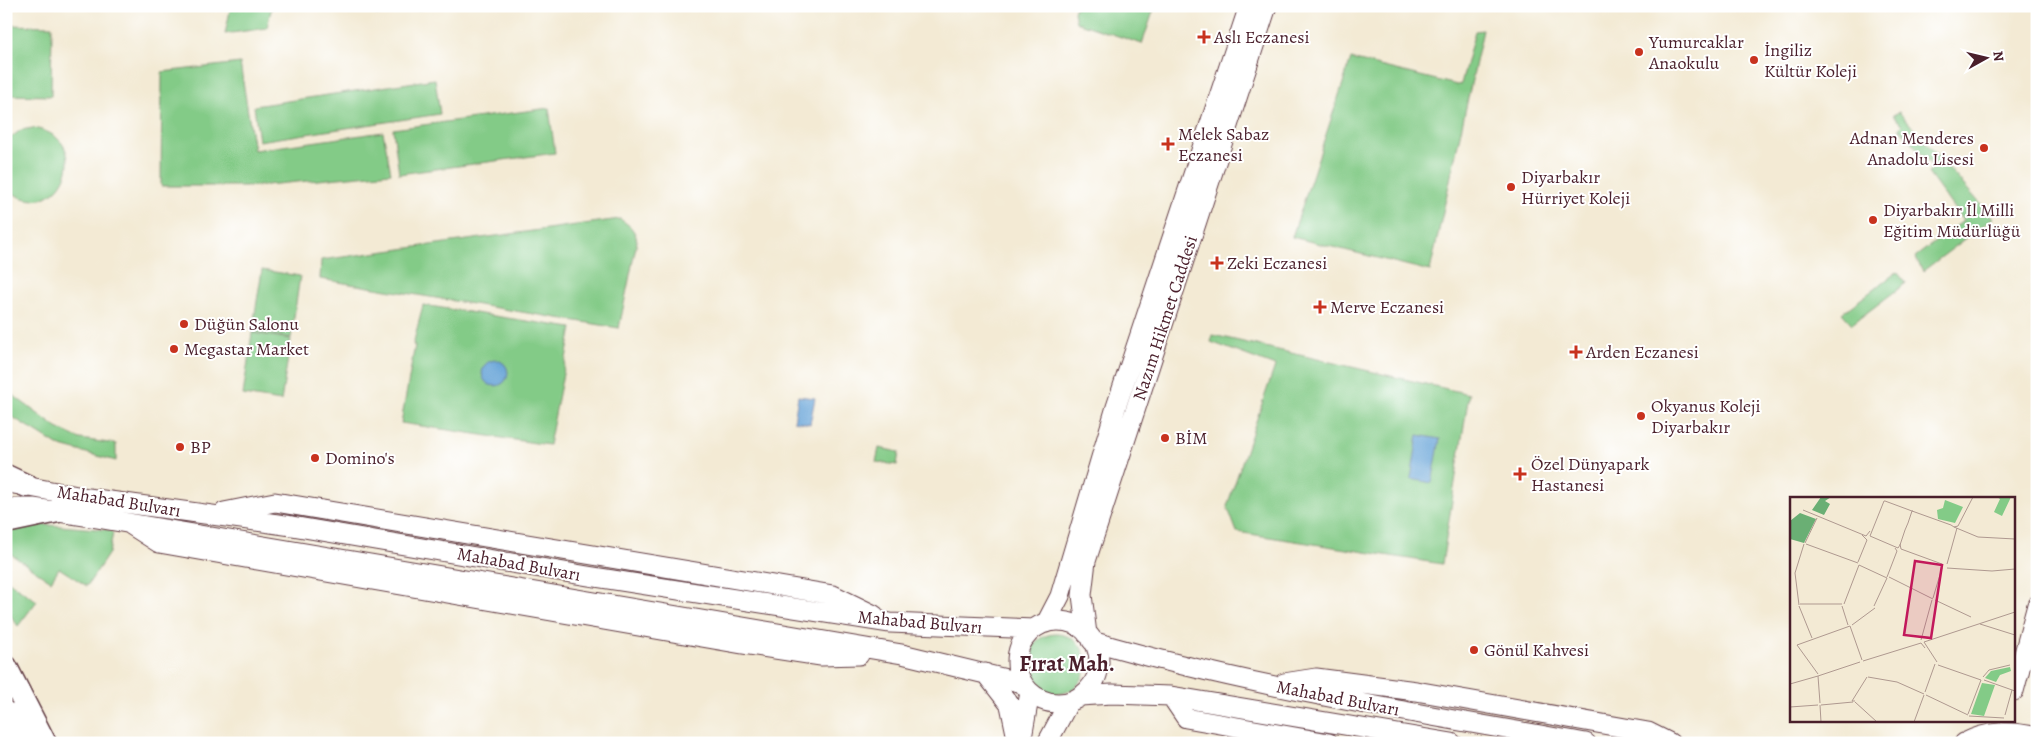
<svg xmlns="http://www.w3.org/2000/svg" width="2043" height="749" viewBox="0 0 2043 749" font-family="Alegreya,serif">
	<rect width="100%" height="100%" fill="#fff"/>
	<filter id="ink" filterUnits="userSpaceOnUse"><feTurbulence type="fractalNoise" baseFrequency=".02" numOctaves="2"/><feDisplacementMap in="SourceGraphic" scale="10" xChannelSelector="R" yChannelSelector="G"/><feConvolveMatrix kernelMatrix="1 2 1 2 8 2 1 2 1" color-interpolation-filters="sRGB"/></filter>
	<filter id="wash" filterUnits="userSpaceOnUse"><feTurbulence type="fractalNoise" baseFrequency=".0096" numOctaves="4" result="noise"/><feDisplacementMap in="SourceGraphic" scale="20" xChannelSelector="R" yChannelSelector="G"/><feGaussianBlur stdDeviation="1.12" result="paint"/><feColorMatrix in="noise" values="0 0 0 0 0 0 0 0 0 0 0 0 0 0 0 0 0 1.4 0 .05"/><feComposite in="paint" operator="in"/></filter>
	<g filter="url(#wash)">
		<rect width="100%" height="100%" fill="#f3ead4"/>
		<path fill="#83cb87" stroke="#667559" d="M231,6H272L267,28L225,34Z
			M373,6H441L377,15Z
			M1076,6H1155L1142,44L1076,22L1074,12Z
			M6,25L52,26L51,96L6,95Z
			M1483,30L1430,271L1292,237L1351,59L1457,85L1461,84L1475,31Z
			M240,63L254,150L383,132L391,173L256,186H161L162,72Z
			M435,79L440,114L259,141L254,106Z
			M549,108L555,153L399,174L393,129Z
			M1899,112L1993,218L1923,271L1915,257L1963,221L1928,173L1934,168L1899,128L1902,125L1893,115Z
			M33,128C102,139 56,232 6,188V141L21,130Z
			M620,219C629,225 635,229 637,241L619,328L320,279L321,260Z
			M262,270L300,276L291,338L252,332Z
			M1897,272L1906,283L1852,324L1842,313Z
			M423,305L572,328L549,445L401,423L415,345H413Z
			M252,333L291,339L281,401L243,395Z
			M1213,335L1469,394L1442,564L1237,532L1227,506L1275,366L1211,342Z
			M6,390L57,428L80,439L116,444V461L57,445L6,413Z
			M879,448L899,452L897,465L876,462Z
			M23,523L110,530L113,533L109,553L87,586L59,568L51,581L6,551V526Z
			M6,580L37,601L18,626L6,609Z
			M1026 664a30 30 0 1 1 60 0a30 30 0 1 1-60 0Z"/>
		<path fill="#65a3d7" stroke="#586181" d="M482 373a13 13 0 1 1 26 0a13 13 0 1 1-26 0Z
			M798,396L815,398L810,424L794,421Z
			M1418,435L1440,439L1432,483L1411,479Z"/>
	</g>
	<g filter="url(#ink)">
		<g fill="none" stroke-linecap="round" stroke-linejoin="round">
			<defs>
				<path id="major" d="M14,484L88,498L292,526L588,576L890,623L1034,629
					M6,508H33L98,518L902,654L1023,683
					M224,512L275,502L833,595L874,615
					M131,525L159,543L742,644L821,656L859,655
					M1017 662a41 41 0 1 1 82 0a41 41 0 1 1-82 0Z
					M1046,623L1060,596L1116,407L1249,6
					M1087,634L1082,595L1086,561L1267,6
					M1092,641C1254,688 1421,714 1586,743
					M985,673L1010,705L1018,743
					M1284,683L1316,678L1416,691L1648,732L1670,743
					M2014,691L2037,605
					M1080,696L1112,694L1171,696L1452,743
					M1171,696L1186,718L1329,743
					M1022,738L1030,692
					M1047,743L1069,702
					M1964,743C1988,730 2011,731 2037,737"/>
				<path id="highway" d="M6,476L27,486
					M6,522L58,511
					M6,667L45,743
					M6,713L21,743"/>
			</defs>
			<use href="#major" stroke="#633d44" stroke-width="21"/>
			<use href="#highway" stroke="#633d44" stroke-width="25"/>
			<use href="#major" stroke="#fff" stroke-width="19"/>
			<use href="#highway" stroke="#fff" stroke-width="22"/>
		</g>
	</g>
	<g fill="#c8321e" stroke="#fff" stroke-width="2">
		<path d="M1201.5 29.5h5v5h5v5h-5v5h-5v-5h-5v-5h5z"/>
		<circle cx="1639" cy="52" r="5"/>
		<circle cx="1754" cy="60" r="5"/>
		<path d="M1165.5 136.5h5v5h5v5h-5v5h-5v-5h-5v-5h5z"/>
		<circle cx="1984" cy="148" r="5"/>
		<circle cx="1511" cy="187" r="5"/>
		<circle cx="1873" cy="220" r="5"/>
		<path d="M1214.5 255.5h5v5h5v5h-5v5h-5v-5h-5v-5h5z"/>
		<path d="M1317.5 299.5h5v5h5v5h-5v5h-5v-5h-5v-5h5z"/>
		<circle cx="184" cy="324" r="5"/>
		<circle cx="174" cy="349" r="5"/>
		<path d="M1573.5 344.5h5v5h5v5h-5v5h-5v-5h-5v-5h5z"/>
		<circle cx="1641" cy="416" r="5"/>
		<circle cx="1165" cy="438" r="5"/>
		<circle cx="180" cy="447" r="5"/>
		<circle cx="315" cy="458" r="5"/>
		<path d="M1517.5 466.5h5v5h5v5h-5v5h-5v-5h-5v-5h5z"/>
		<circle cx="1474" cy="650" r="5"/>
	</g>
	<g text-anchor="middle" stroke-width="4" stroke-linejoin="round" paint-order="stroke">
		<g font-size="18" fill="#4a1f2b" stroke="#fff" text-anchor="start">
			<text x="1214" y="43">Aslı Eczanesi</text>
			<text x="1649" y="48">Yumurcaklar<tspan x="1649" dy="21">Anaokulu</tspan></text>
			<text x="1764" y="56">İngiliz<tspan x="1764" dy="21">Kültür Koleji</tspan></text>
			<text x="1178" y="140">Melek Sabaz<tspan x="1178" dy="21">Eczanesi</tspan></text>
			<text x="1974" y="144" text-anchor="end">Adnan Menderes<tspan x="1974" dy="21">Anadolu Lisesi</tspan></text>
			<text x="1521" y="183">Diyarbakır<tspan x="1521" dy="21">Hürriyet Koleji</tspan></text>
			<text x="1883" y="216">Diyarbakır İl Milli<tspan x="1883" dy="21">Eğitim Müdürlüğü</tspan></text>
			<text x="1227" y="269">Zeki Eczanesi</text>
			<text x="1330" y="313">Merve Eczanesi</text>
			<text x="194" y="330">Düğün Salonu</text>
			<text x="184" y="355">Megastar Market</text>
			<text x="1586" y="358">Arden Eczanesi</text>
			<text x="1651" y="412">Okyanus Koleji<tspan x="1651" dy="21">Diyarbakır</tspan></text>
			<text x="1175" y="444">BİM</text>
			<text x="190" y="453">BP</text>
			<text x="325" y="464">Domino's</text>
			<text x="1531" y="470">Özel Dünyapark<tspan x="1531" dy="21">Hastanesi</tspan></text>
			<text x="1484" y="656">Gönül Kahvesi</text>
		</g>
		<g font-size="18" fill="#4a1f2b" stroke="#fff">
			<text transform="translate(1165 318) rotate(-72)" y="6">Nazım Hikmet Caddesi</text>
			<text transform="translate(119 501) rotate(9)" y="6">Mahabad Bulvarı</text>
			<text transform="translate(519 564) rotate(10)" y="6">Mahabad Bulvarı</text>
			<text transform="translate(920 622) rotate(5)" y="6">Mahabad Bulvarı</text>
			<text transform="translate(1338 698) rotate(11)" y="6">Mahabad Bulvarı</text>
		</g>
		<g font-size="22" font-weight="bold" fill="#4a1f2b" stroke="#fff">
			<text x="1067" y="671">Fırat Mah.</text>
		</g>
	</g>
	<g transform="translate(1790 497)">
		<rect width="225" height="225" fill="#f3ead4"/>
		<path d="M207,0H221L212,19L204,15L210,2ZM155,3L173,10L165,26L148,22L147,13L153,11ZM220,170L221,174L210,178L206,185L195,181L201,174ZM192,186L205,188L194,219L181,217Z" fill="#83cb87"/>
		<path d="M31,0H41L35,4L40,7L34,18L22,13ZM10,16L26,22L14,46L0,42V24Z" fill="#6aaf74"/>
		<path fill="none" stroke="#af9990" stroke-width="1" d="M13,13L76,39L80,34M123,14H122L118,26L115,33L110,48L108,51L80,39L94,4H95L122,14L161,28L164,30M168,29L164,30L188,40L225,42M168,29L183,0M15,46L27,21M16,47L68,66M110,47L111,52L152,67M68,65L77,43L72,38M157,67L167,31M157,71L202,74L225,72M97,80L107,54L105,51M99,80L143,102M143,101L152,71M145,103L181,120M10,107H52M54,107L69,68L97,81M9,108L5,76L14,47M9,109L22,141M52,109L58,128M84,109L97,81M190,127L225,138M62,128L85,111M60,129L72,163M131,143L142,103M73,164L131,146L135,151M147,165L134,145L225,115M148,168L191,183M28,177L7,148L60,129M28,179L30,206M28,179L70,165M78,180L107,185L134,197M193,180L199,173L220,168M194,183L225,194M0,187L28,179M135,195L145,167M136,198L178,218M65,204H62L77,180M65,205L87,225M30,208L31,225M31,208L63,205M0,210L28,208M178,217L191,183M215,218L222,193M179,219L214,221M124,225L134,198"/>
		<path fill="#c2185b" fill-opacity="0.15" stroke="#c2185b" stroke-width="2.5" d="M125,64L152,68L141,141L114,138Z"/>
		<rect width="225" height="225" fill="none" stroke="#4a1f2b" stroke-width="2.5"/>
	</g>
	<rect width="2043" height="749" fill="none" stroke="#fff" stroke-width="25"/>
	<g transform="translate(1986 58) rotate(82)" stroke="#ffffff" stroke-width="4" paint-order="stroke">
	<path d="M0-4L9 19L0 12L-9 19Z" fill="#4a1f2b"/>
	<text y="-8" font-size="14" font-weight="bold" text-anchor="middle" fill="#4a1f2b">N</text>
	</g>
</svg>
